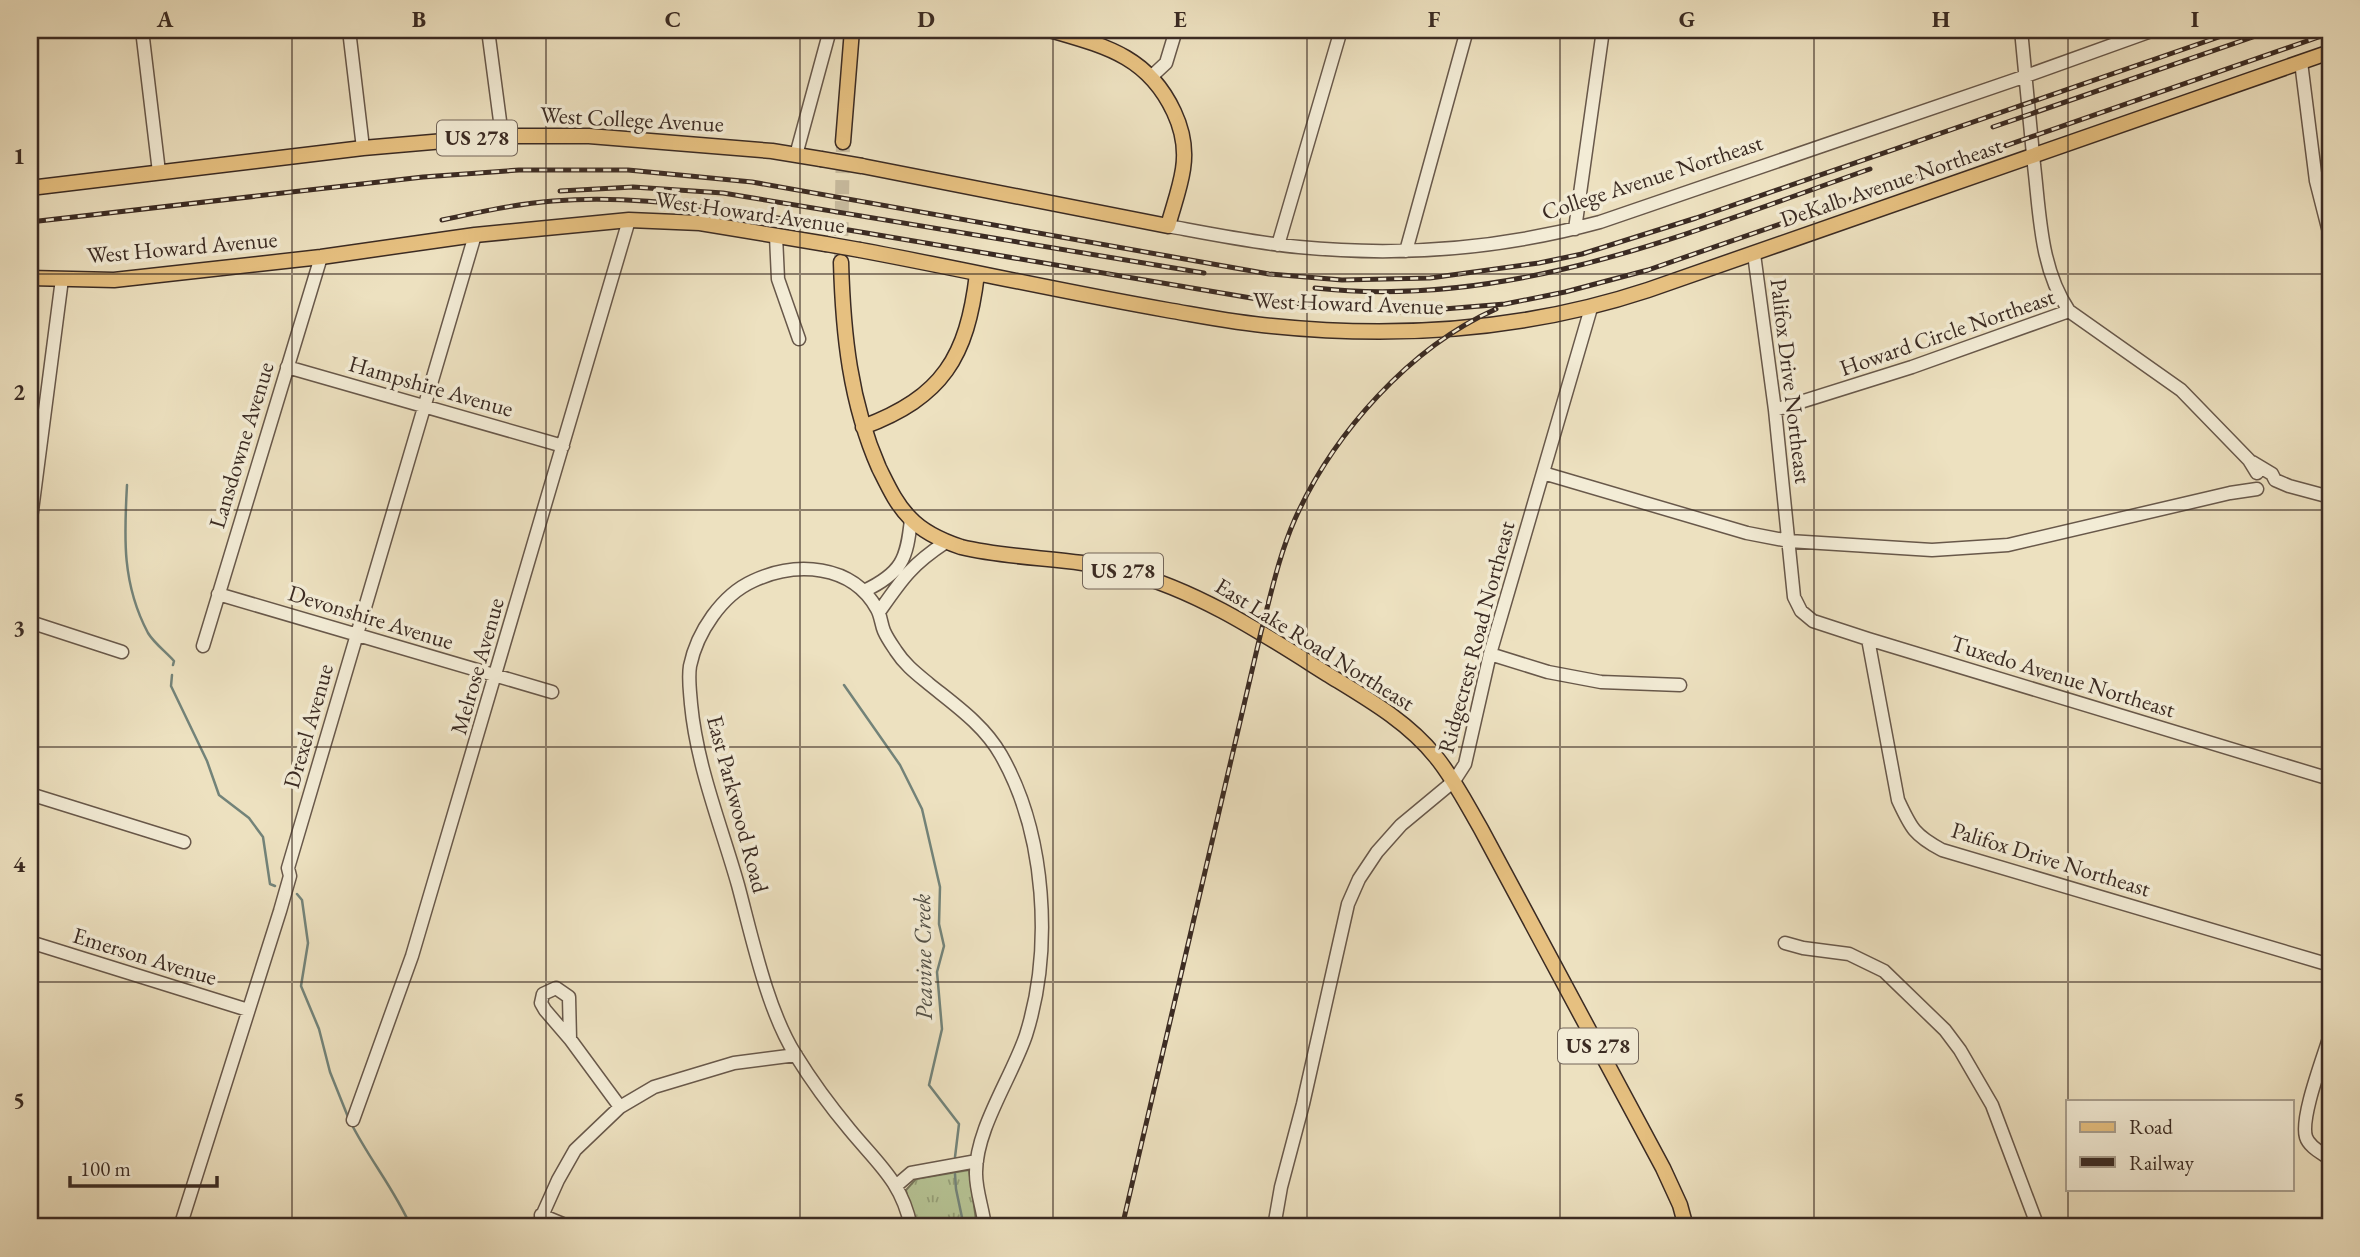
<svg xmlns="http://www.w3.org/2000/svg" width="2360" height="1257" viewBox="0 0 2360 1257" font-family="'EB Garamond',serif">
	<defs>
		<pattern id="grass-tufts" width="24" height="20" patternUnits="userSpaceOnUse" patternTransform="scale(1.75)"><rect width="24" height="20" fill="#b6c394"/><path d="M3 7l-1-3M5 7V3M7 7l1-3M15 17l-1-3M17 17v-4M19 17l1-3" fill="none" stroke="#959f78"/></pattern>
	</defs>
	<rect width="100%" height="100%" fill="#ede1c0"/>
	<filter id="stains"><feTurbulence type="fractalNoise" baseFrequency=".00286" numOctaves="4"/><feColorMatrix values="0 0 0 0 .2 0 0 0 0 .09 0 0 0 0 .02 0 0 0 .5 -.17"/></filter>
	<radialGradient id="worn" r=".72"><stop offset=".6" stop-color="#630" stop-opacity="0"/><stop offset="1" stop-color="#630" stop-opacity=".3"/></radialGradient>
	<path fill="url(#grass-tufts)" stroke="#78775c" stroke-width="2" d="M969,1170L977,1227H913L906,1190L916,1179Z"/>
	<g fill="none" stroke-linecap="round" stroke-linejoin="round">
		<path stroke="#738379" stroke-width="2.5" d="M127,485C124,538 122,584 148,633C154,643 166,652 174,661L173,665
			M172,675L171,686L207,761L219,795L249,818L263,837L270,884L275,886
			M844,685L900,765L922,809L940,887L939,924L944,946L937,972L942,1029L929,1085L959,1124L955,1157
			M297,894L302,900L308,943L301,986L319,1029L330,1072L348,1117
			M351,1123C369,1159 395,1190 411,1227
			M955,1174L956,1189L964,1227"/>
		<path stroke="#c9bda1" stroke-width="14" stroke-dasharray="14 7" stroke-linecap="butt" d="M841,257L843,142"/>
		<defs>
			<path id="minor" d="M142,30L159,172
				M349,30L363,148
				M488,30L502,136
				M2021,30C2025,75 2030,120 2034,165C2040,215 2040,268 2069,311L2181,390L2249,460L2257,473
				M2301,62L2316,181L2330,236
				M1152,76L1166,63L1176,30
				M796,155L830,30
				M1168,226C1211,234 1255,243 1299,247C1401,257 1501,249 1600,222L2026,76L2154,30
				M1575,229L1603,30
				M776,236L778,279L799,339
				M1278,245L1341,30
				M1406,251L1467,30
				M1754,254L1775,410L1794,597L1801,611L1813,621L1868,639L2330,779
				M287,367L563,446
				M1775,410L1912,367L2069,311
				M2252,462L2272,474L2275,480L2289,486L2330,497
				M1543,473L1747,533L1789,541L1932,550L2008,545L2230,493L2257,489
				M30,526L62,279
				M864,591C902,573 907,559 911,519
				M218,594L552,692
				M879,612C902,579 911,565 946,542
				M30,622L122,652
				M1868,639L1898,800C1911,828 1914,835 1942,850L2330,965
				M203,646L321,257
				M1490,654L1548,672L1601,682L1680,685
				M30,794L184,842
				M30,942L248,1010
				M1785,943L1803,948L1849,954L1884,971L1945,1030L1960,1050L1992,1105L2038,1227
				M2330,1035C2324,1056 2300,1117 2306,1137C2309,1147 2322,1153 2330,1159
				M570,1039L569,997L556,988L543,994L541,1003L545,1010L570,1039L620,1107
				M353,1120L412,956L629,220
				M897,1185L911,1173L977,1161
				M541,1215L570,1227
				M180,1227L280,911L290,876L288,868L475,235
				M537,1227L558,1180L575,1150L620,1107L654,1087L734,1063L796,1055
				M911,1227C902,1182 878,1164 850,1130C830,1106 811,1080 795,1054C767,1009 752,937 738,885C721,825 697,767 691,704C690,691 688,678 690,666C697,632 722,595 753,581C796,561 852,564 877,609C881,616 881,624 884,631C887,638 892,645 896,651C905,665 917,674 929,684C955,705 984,725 1001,755C1046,834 1053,949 1026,1035C1012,1077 975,1130 976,1174C976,1191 983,1209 985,1227
				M1274,1227L1281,1187L1303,1104L1348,904L1359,879L1377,852L1401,825L1454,781L1465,764L1490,654L1591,308"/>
			<path id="major" d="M843,142L852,30
				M862,166L1168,226C1173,207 1180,189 1183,169C1186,150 1182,129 1174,112C1148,56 1105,46 1050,30
				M30,188L363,148L502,136H589L772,151L821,159
				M860,250C962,269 1064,292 1167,310C1202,316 1236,323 1272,326C1399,339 1527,330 1648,290L2330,52
				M841,262C843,334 850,402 879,468C888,486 896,504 910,518C924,533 943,541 961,547C1015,560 1071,557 1124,571C1199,591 1262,633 1327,674C1366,698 1407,721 1436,757C1454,779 1467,805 1481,829L1663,1168L1680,1205L1686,1227
				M30,278L114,280L321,257L475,235L629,220L700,223L826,244
				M863,427C943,397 967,357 977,274"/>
		</defs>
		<use href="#minor" stroke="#68584a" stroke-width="15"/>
		<use href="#major" stroke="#3b2b23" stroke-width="17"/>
		<use href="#minor" stroke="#f3ecd6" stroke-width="12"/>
		<use href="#major" stroke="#e6c080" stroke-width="14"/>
		<defs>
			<path id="rail" d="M1993,127L2273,30
				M560,191L633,187L723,193L1204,273
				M442,220C479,212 516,204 553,201C617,196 679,203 742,212L1269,301L1374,311L1407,312L1505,304L1565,292L1648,270L2330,33
				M30,222L423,177L519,170H628L752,182L1269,274L1342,280L1430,278L1539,263L1582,254L1696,218L2239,30
				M1315,288C1510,310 1690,232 1870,169
				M1122,1227L1261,632C1271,594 1279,555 1295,519C1333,434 1410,347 1496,309"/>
		</defs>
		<use href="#rail" stroke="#3b2b23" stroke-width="5"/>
		<use href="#rail" stroke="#f3ecd6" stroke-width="2.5" stroke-dasharray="8" stroke-linecap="butt"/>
		<defs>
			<path id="major-bridge" d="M821,159L862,166
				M826,244L860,250"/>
		</defs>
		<use href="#major-bridge" stroke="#3b2b23" stroke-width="17" stroke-linecap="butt"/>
		<use href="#major-bridge" stroke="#e6c080" stroke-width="14"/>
	</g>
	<path fill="none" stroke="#3b2b23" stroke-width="2" stroke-opacity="0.55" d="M292,30V1227M546,30V1227M800,30V1227M1053,30V1227M1307,30V1227M1560,30V1227M1814,30V1227M2068,30V1101M30,274H2330M30,510H2330M30,747H2330M30,982H2330M2068,1189V1227"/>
	<g text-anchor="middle" stroke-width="7" stroke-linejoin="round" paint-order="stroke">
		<g fill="#f3ecd6" stroke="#726559" stroke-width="2">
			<rect x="437" y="120.5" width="80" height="35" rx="5"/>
			<rect x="1083" y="553.5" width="80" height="35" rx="5"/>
			<rect x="1558" y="1028.5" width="80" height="35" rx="5"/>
		</g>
		<g font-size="21" font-weight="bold" fill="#3b2b23">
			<text x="477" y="145">US 278</text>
			<text x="1123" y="578">US 278</text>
			<text x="1598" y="1053">US 278</text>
		</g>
		<g font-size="23" fill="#3b2b23" stroke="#f3ecd6">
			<text transform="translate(632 119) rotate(3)" y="8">West College Avenue</text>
			<text transform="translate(1652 177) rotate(-18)" y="8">College Avenue Northeast</text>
			<text transform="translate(1891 182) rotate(-19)" y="8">DeKalb Avenue Northeast</text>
			<text transform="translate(750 212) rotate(8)" y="8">West Howard Avenue</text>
			<text transform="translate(182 247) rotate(-5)" y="8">West Howard Avenue</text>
			<text transform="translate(1348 303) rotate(2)" y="8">West Howard Avenue</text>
			<text transform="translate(1947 332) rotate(-19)" y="8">Howard Circle Northeast</text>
			<text transform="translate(1791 381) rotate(83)" y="8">Palifox Drive Northeast</text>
			<text transform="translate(431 386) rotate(16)" y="8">Hampshire Avenue</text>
			<text transform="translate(241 445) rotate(-73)" y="8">Lansdowne Avenue</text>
			<text transform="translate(371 617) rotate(17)" y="8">Devonshire Avenue</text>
			<text transform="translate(1476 637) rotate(-75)" y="8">Ridgecrest Road Northeast</text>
			<text transform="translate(1315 644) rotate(32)" y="8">East Lake Road Northeast</text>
			<text transform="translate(477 666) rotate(-74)" y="8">Melrose Avenue</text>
			<text transform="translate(2063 676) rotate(17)" y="8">Tuxedo Avenue Northeast</text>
			<text transform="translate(308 726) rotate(-74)" y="8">Drexel Avenue</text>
			<text transform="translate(738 804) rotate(75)" y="8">East Parkwood Road</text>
			<text transform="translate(2051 859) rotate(17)" y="8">Palifox Drive Northeast</text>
			<text transform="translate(145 956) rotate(17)" y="8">Emerson Avenue</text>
		</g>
		<g font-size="24" font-style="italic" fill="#525047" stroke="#f3ecd6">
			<text transform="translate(923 957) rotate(-91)" y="8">Peavine Creek</text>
		</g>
	</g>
	<rect width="2360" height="1257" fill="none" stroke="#ede1c0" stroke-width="77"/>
	<rect x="2066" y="1100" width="228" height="91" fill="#f3ecd6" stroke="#a99f8e" stroke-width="2"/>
	<rect x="2080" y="1122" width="35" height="10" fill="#e6c080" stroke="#a99f8e" stroke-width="2"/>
	<text x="2129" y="1134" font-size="21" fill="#3b2b23">Road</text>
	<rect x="2080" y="1157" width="35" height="10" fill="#3b2b23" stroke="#a99f8e" stroke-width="2"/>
	<text x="2129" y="1170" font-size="21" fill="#3b2b23">Railway</text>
	<path d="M70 1176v10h147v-10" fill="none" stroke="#3b2b23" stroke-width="3.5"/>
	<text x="80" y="1176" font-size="21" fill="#3b2b23" stroke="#f3ecd6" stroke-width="5" paint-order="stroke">100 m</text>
	<rect x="38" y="38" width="2284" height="1180" fill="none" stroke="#3b2b23" stroke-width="2.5"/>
	<g font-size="23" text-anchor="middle" font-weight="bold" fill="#3b2b23">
		<text x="165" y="27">A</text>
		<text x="419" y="27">B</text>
		<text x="673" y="27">C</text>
		<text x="926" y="27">D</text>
		<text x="1180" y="27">E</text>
		<text x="1434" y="27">F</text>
		<text x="1687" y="27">G</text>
		<text x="1941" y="27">H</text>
		<text x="2195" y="27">I</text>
		<text x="19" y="164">1</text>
		<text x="19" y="400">2</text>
		<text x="19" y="636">3</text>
		<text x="19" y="872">4</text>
		<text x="19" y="1108">5</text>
	</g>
	<rect width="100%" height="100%" filter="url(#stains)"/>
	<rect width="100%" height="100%" fill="url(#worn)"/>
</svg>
